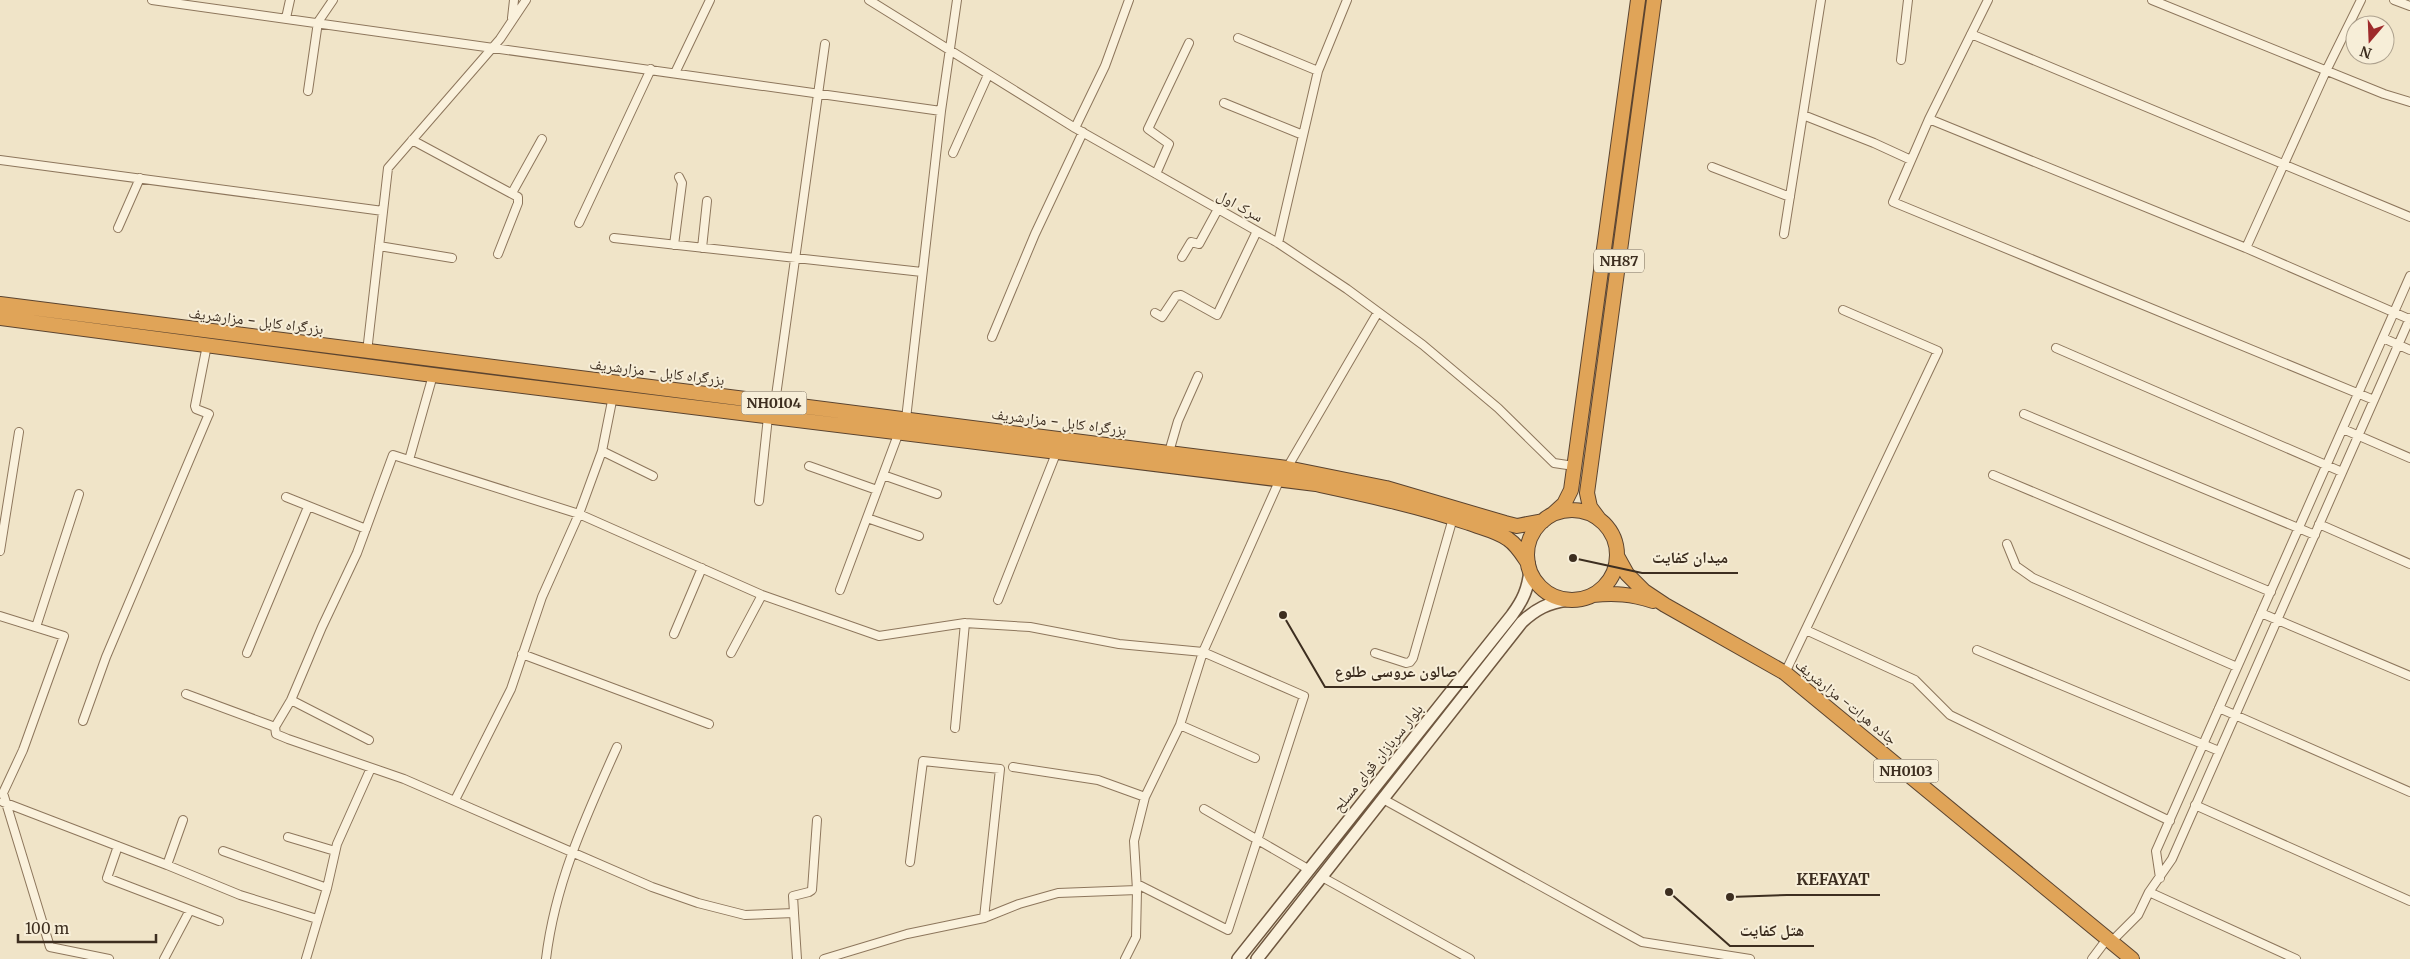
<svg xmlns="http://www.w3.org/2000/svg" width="2410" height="959" viewBox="0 0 2410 959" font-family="Merriweather,'Noto Naskh Arabic',serif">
	<rect width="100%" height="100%" fill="#f0e4c8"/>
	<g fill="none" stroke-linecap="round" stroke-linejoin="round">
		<defs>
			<path id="street" d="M152,0L941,111
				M869,0L1075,128L1278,243L1347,289L1423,345L1498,408L1554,463L1574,466
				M1988,0L1929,119L1893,202L2374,400
				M2152,0L2384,94L2410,102
				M2394,0L2410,6
				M286,18L290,0
				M512,18L514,0
				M1971,34L2410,217
				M1238,38L1318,71
				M1901,60L1908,0
				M675,73L710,0
				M308,91L318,22L333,0
				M1224,103L1303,135
				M1803,115L1874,143L1911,160
				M1929,119L2246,248L2409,319
				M1075,128L1105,66L1129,0
				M412,140L518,197V203L498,254
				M953,153L988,75
				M0,160L383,211
				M1712,167L1790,197
				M1156,174L1169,144L1148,129L1189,43
				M512,193L542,139
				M579,223L651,69
				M118,228L140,178
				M1784,234L1821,0
				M614,238L922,272
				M1278,243L1318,71L1347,0
				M674,245L682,183L679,177
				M379,246L452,258
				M702,248L707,201
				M2246,248L2326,71L2361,0
				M1182,257L1191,242L1199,244L1218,209
				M1155,313L1162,317L1176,296L1181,295L1217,315L1257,231
				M992,337L1035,234L1083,132
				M2383,338L2410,350
				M2056,348L2342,472
				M367,352L388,168L500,39L526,0
				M775,403L825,44
				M2024,414L2315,535
				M906,419L941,111L957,0
				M2343,429L2410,458
				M602,451L653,476
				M1169,452L1178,421L1198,376
				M409,460L433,375
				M809,466L877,490
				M1287,468L1378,312
				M883,475L937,494
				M1993,475L2271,592
				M286,497L366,529
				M759,501L768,417
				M867,518L919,536
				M2319,524L2410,564
				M2007,544L2016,566L2033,578L2237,667
				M0,551L19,432
				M840,590L899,432
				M998,600L1057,451
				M2261,613L2410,676
				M0,616L64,636L23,750L3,793L50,947L109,959
				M36,627L79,494
				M1806,630L1915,680L1950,715L2170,821
				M674,634L702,568
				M1977,650L2219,751
				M247,653L308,507
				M731,653L762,595
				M1375,653L1406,663L1410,662L1413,658L1453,518
				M522,654L709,724
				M1785,673L1938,351L1843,310
				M186,694L275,727L276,734L288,739L404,779L652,887L698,903L745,915L794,913L797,959
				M291,700L369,740
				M2219,708L2410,792
				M83,721L106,657L208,416L209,414L196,409L195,406L207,345
				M1180,725L1255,758
				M275,727L291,700L322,627L357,553L393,455L579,514L762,595L879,636L965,623L1030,627L1119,644L1203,652L1304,696L1228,930L1137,884
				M955,728L965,623
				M1013,767L1098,780L1145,797
				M1383,799L1642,942L1750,959
				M455,800L511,689L542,597L579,514L602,451L613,396
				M3,802L167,865L183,820
				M2195,805L2410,901
				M1204,809L1308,869
				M288,837L335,851
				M118,846L107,878L219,921
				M223,851L327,888
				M910,862L923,761L1000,769L984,918
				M167,865L240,895L317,919
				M1322,877L1470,959
				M2160,878L2156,851L2410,276
				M2149,892L2296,959
				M794,913L793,896L809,892L812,890L817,820
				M2111,942L2138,915L2149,892L2172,859L2410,318
				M164,959L190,910
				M306,959L327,888L337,844L371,768
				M546,959C555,883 586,816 617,747
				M824,959L907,934L984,918L1019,904L1058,893L1137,890
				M1125,959L1136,937L1137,890L1134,841L1145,797L1180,725L1203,652L1280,479
				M2092,959L2107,939"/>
			<path id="secondary" d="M1238,959L1512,615C1523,600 1528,589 1530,570
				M1257,959L1522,622C1536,609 1548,603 1567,600"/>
			<path id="highway" d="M0,304L1287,468L1386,488L1505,523L1517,526L1543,521
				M0,318L433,375L1316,484C1367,495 1419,506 1469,523C1482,528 1497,531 1508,539C1517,545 1522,554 1528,563
				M1527 555a45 45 0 1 1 90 0a45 45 0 1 1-90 0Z
				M1553,514L1564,504L1571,490L1638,0
				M1599,519L1590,507L1587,493L1654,0
				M1617,556L1627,574L1644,591L1665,605L1785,673L2132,959
				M1593,595C1615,593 1631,594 1653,601"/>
		</defs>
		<use href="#street" stroke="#8d765c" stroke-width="10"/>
		<use href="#secondary" stroke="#6f573f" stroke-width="14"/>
		<use href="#highway" stroke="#5b4430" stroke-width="16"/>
		<use href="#street" stroke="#faf1dc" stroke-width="8"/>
		<use href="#secondary" stroke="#faf1dc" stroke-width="11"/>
		<use href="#highway" stroke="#e0a458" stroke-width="14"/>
	</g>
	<g text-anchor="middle" stroke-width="4" stroke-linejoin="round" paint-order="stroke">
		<g fill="#f7eed8" stroke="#756857" stroke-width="1">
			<rect x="1594" y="249.5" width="50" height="23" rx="4"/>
			<rect x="741.5" y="391.5" width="65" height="23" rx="4"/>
			<rect x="1873.5" y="759.5" width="65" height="23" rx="4"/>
		</g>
		<g font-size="14" font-weight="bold" fill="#3d2e20">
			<text x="1619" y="266">NH87</text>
			<text x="774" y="408">NH0104</text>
			<text x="1906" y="776">NH0103</text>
		</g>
		<g font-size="15" fill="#3d2e20" stroke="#f7eed8">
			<text transform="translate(1240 206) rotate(29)" y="5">سرک اول</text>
			<text transform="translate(256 321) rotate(7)" y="5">بزرگراه کابل - مزارشریف</text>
			<text transform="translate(657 372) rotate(7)" y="5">بزرگراه کابل - مزارشریف</text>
			<text transform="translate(1059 422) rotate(7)" y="5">بزرگراه کابل - مزارشریف</text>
			<text transform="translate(1846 702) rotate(39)" y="5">جاده هرات- مزارشریف</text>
			<text transform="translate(1378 758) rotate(-51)" y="5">بلوار سربازان قوای مسلح</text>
		</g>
	</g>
	<path fill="none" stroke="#3d2e20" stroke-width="2" d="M1573 558L1642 573H1738M1283 615L1325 687H1468M1730 897L1787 895H1880M1669 892L1730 946H1814"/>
	<g fill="#3d2e20" stroke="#f7eed8" stroke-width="2">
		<circle cx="1573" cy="558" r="5"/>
		<circle cx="1283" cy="615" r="5"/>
		<circle cx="1730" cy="897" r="5"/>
		<circle cx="1669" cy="892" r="5"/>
	</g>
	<g font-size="16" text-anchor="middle" font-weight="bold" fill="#3d2e20" stroke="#f7eed8" stroke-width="4" stroke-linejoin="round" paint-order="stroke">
		<text x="1690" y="563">میدان کفایت</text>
		<text x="1396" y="677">صالون عروسی طلوع</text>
		<text x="1833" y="885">KEFAYAT</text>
		<text x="1772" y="936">هتل کفایت</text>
	</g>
	<g transform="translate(2370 40) rotate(199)"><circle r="24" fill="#f7eed8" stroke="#ada18e"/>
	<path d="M0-4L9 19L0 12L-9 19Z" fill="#9e2a2b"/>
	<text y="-8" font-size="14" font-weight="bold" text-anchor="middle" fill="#3d2e20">N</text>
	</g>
	<path d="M18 934v8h138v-8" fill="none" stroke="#3d2e20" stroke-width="2.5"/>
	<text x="25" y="934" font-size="15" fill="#3d2e20" stroke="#f7eed8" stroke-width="4" paint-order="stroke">100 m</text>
</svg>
